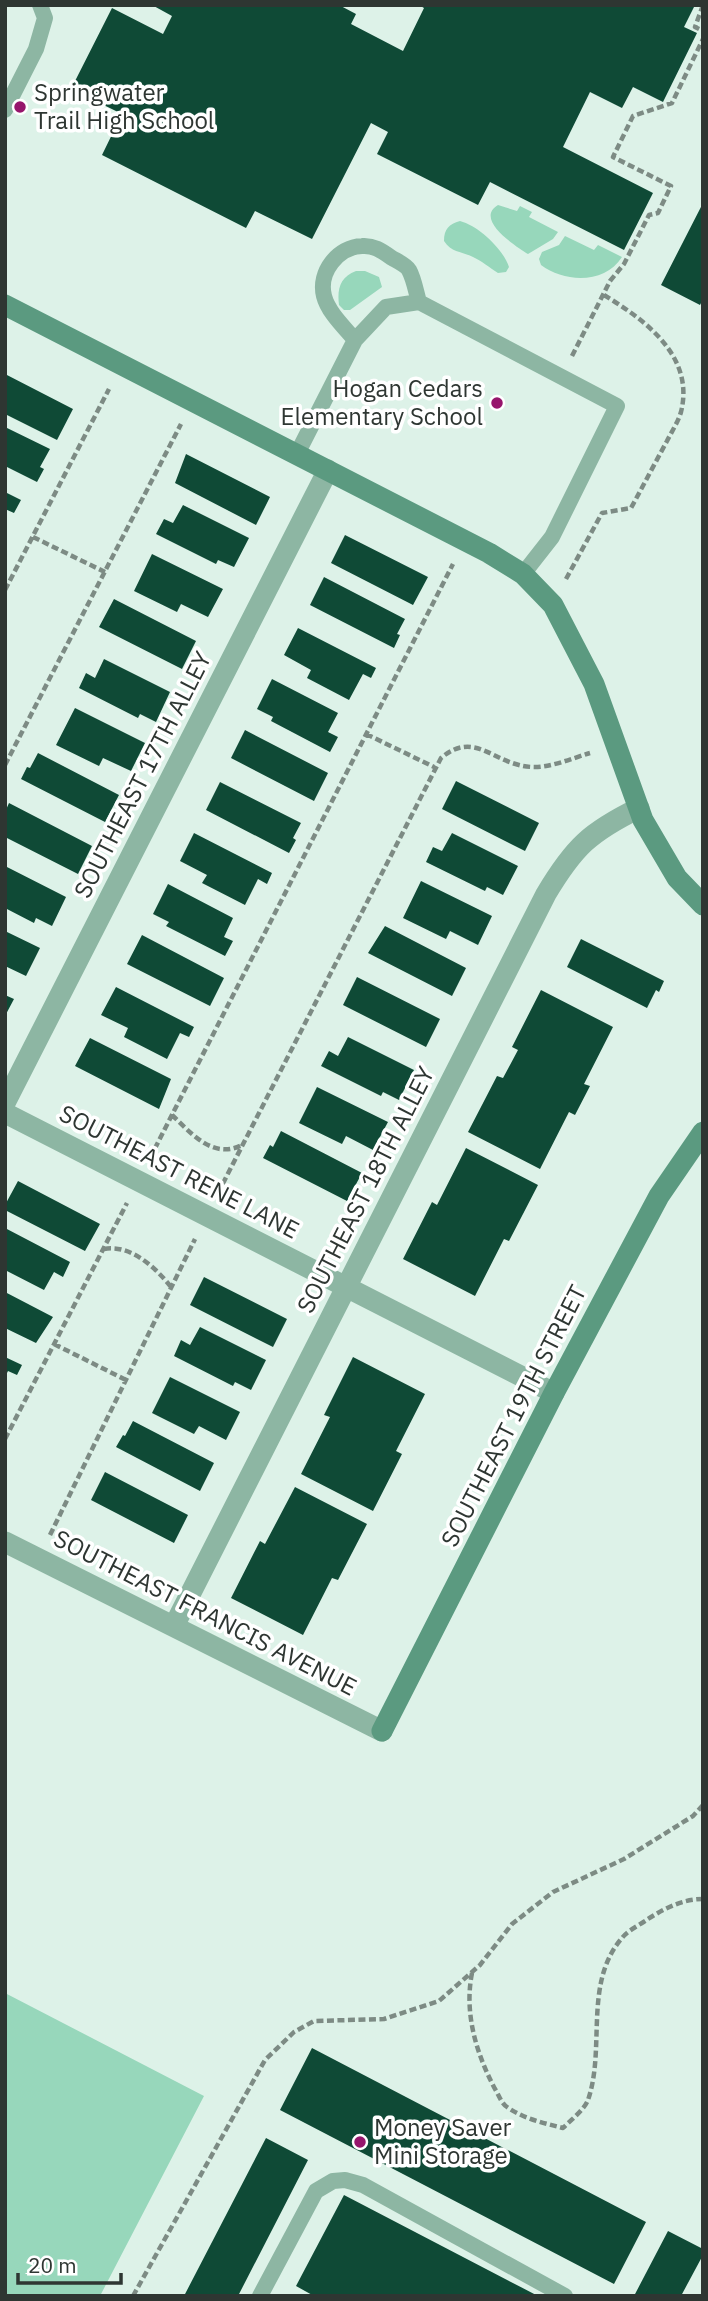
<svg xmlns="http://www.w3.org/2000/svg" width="708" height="2301" viewBox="0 0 708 2301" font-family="'IBM Plex Sans',sans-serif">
	<rect width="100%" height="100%" fill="#ddf2e8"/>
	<path fill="#97d7bb" d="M498,205L517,211L520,206L532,212L529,217L558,232L553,239L528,254C515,246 474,219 498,205Z
		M460,221C479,226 503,249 509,267L506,272L498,273C490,268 482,261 473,257C461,251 452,253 444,241C444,229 449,224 460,221Z
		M565,236L594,250L598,245L622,257C605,284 565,283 541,265L539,259L542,252L559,245Z
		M356,271H365L379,277L382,287L350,310H344L339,305C337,289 340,277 356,271Z
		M5,1993L204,2096L100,2296H5Z"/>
	<path fill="#0f4a36" d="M152,5H339L356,14L351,24L403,51L424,8L419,5H695L684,27L697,33L663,102L633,87L622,108L590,92L563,147L653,193L624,250L490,182L478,205L377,154L388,132L371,123L312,239L255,211L246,228L102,155L122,114L71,89L112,8L163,34L172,16Z
		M703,203V299L700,305L661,285Z
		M5,374L73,409L57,440L5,414Z
		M5,427L50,449L40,467L44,469L37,482L5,466Z
		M186,454L270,497L256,525L175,483Z
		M5,492L21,500L14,513L5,509Z
		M183,505L249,538L234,567L218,560L216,564L156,534L164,519L173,523Z
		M345,535L428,577L413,605L331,563Z
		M152,554L223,589L208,617L181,604L177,612L134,591Z
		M324,577L405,619L397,634L400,635L394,648L310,605Z
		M114,599L196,641L182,669L99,627Z
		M298,628L376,668L371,678L363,674L349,700L307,678L311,670L284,655Z
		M104,659L170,692L156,722L140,714L138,718L79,688L86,673L95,678Z
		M272,679L338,713L328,732L338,737L330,752L271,721L273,717L257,709Z
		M75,708L145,743L131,771L103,758L99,766L56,745Z
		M245,730L328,773L314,801L231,758Z
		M38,753L119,795L105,822L21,779L27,767L30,768Z
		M456,781L539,823L525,851L442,809Z
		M220,782L301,823L293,838L296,840L289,853L206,810Z
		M9,803L92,846L78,874L5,837V812Z
		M194,833L272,873L267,884L258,879L245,905L202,883L207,875L180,861Z
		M452,833L518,866L503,895L487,887L485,891L426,862L433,847L442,851Z
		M5,866L66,897L52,926L36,918L34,923L5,908Z
		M421,881L492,916L478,945L450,931L446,939L403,918Z
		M168,884L233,918L224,937L233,941L225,956L166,926L169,922L153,914Z
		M385,926L466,968L452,996L368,953Z
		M5,931L40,948L26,976L5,966Z
		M142,935L224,978L210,1006L127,964Z
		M581,939L664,981L659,992L656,990L647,1008L567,967Z
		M357,977L440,1019L426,1047L343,1005Z
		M116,987L194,1027L189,1037L180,1033L167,1059L124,1037L128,1028L101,1015Z
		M541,990L613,1027L584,1084L590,1086L575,1115L569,1112L540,1169L468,1132L497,1076L503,1078L518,1050L512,1047Z
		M5,995L14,999L5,1016Z
		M348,1037L414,1070L399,1100L383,1092L381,1096L321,1066L329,1051L338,1056Z
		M90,1038L171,1079L159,1109L75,1066Z
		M317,1087L388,1122L373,1150L346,1136L342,1144L299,1123Z
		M281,1131L362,1173L347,1201L263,1158L270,1145L273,1147Z
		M466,1148L538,1185L509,1241L504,1239L475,1296L403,1259L432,1202L437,1205Z
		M18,1181L100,1224L85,1251L5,1210V1205Z
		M5,1228L70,1262L63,1277L54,1272L44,1290L5,1270Z
		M204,1277L287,1319L273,1347L190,1305Z
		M5,1292L53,1317L36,1343L5,1328Z
		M200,1327L266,1360L251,1390L235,1382L233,1386L174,1356L181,1340L190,1345Z
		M5,1357L22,1365L17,1375L8,1371L5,1377Z
		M353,1357L425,1394L396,1451L402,1454L373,1511L301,1474L330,1417L324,1415Z
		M170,1377L240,1412L226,1440L199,1426L194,1434L152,1413Z
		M133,1421L214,1463L200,1491L116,1447L123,1435L125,1436Z
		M105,1472L188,1515L174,1543L91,1500Z
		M295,1487L367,1524L338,1580L332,1578L303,1635L231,1598L260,1541L265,1544Z
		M312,2048L646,2222L614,2284L280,2110Z
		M266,2138L308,2160L238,2296H184Z
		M344,2195L538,2296H314L296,2286Z
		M668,2231L703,2249V2255L681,2296H634Z"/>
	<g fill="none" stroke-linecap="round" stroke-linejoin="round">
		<path stroke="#7d8b84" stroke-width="4.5" stroke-dasharray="7 3.5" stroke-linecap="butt" d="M703,5L695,27L703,31
			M572,356L610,281L624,264L649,215L658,213L671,186L613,157L633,116L672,103L703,39
			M33,537L105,572
			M566,579L602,513L631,508C643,486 655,463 667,441C672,431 678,422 681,412C695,356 645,320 604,295
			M5,590L109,389
			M366,734L434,767
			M5,765L181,424
			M172,1115C191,1133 213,1160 242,1145
			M150,1158L453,564
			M218,1193L441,758C476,729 493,765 532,767C550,768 573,758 590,753
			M104,1249C131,1244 156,1268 171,1287
			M54,1344L126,1380
			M5,1439L127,1203
			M50,1535L195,1239
			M472,1973C464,2013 476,2053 495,2089C499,2095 501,2103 507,2107C524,2119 544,2123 563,2128C571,2120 584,2110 588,2100C606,2048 583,1983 622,1938C628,1930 640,1925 648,1919C665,1908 683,1899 703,1899
			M133,2296L265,2060L294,2032L314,2021L384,2019L439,2001L480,1965L512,1924L553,1892L624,1859L693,1816L703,1805"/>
		<path stroke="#8db6a3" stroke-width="16" d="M5,110L36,49L45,18L40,5
			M355,340C344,327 328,312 324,296C318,272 338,247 362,246C374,245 382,251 392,258C397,261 406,265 409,270C414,279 416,292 419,302
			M297,454L355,340L386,307L419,302L617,406L552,537L523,574
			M260,2296L316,2191L333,2181L345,2180L363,2185L565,2296"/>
		<path stroke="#8db6a3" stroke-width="21" d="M5,1103L328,470
			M5,1113L554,1393
			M5,1542L382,1731
			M174,1626L546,894C574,847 590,832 639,808"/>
		<path stroke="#5b9a80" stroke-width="21" d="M5,305L489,553L523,574L553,605L594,684L643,820L677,878L703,905
			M382,1731L554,1393L659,1196L703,1132"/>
	</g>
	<g fill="#96156c" stroke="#fff" stroke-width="2.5">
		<circle cx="20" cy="107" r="7"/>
		<circle cx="497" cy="403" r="7"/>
		<circle cx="360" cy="2142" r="7"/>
	</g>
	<g text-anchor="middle" stroke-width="7" stroke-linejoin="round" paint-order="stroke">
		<g font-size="24" fill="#2e3632" stroke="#fff" text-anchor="start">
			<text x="34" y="101">Springwater<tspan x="34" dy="28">Trail High School</tspan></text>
			<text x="483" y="397" text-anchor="end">Hogan Cedars<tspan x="483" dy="28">Elementary School</tspan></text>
			<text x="374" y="2136">Money Saver<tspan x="374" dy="28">Mini Storage</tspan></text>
		</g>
		<g font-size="24" fill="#2e3632" stroke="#fff">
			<text transform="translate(143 775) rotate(-63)" y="8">SOUTHEAST 17TH ALLEY</text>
			<text transform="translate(179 1172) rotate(27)" y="8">SOUTHEAST RENE LANE</text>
			<text transform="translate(366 1190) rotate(-63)" y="8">SOUTHEAST 18TH ALLEY</text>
			<text transform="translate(514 1416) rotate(-63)" y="8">SOUTHEAST 19TH STREET</text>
			<text transform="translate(205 1613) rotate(27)" y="8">SOUTHEAST FRANCIS AVENUE</text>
		</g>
	</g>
	<rect width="708" height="2301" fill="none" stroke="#2e3632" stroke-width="14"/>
	<path d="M18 2273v10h103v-10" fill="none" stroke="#2e3632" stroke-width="3.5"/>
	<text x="28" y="2273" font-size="21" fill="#2e3632" stroke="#ffffff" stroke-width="5" paint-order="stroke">20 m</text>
</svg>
